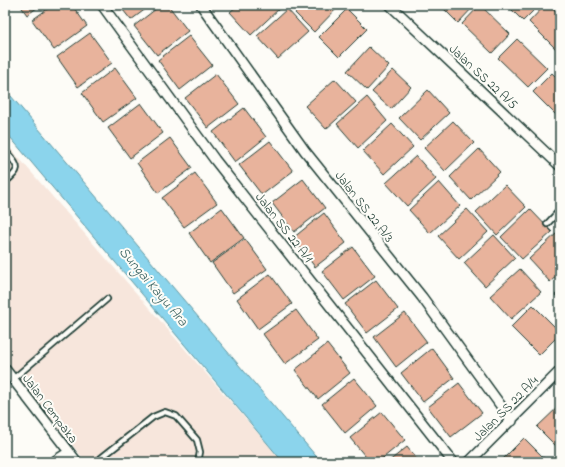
<svg xmlns="http://www.w3.org/2000/svg" width="565" height="467" viewBox="0 0 565 467" font-family="'Indie Flower',sans-serif">
	<rect width="100%" height="100%" fill="#fdfcf7"/>
	<filter id="ink" filterUnits="userSpaceOnUse"><feTurbulence type="fractalNoise" baseFrequency=".025" numOctaves="2"/><feDisplacementMap in="SourceGraphic" scale="8" xChannelSelector="R" yChannelSelector="G"/><feConvolveMatrix kernelMatrix="1 2 1 2 8 2 1 2 1" color-interpolation-filters="sRGB"/></filter>
	<g filter="url(#ink)">
		<path fill="#f7e6dc" d="M5,142L283,462H86L5,361Z"/>
		<path fill="#8bd4ec" stroke="#6098a2" d="M5,89L321,462H283L5,131Z"/>
		<path fill="#e8b39c" stroke="#1f3d34" d="M20,5H41L27,15Z
			M53,5H72L87,26L54,50L32,20Z
			M119,5H151L131,20Z
			M161,5H168L188,31L157,55L134,26Z
			M238,5H278L280,8L251,35L230,12Z
			M303,5H340L314,32L295,13Z
			M440,5H475L458,23Z
			M480,5L510,34L492,53L462,24Z
			M507,5H539L523,21Z
			M545,5H550L560,15V50L558,51L529,22Z
			M287,9L308,32L278,59L257,36Z
			M347,9L367,29L339,57L319,37Z
			M90,33L112,63L78,87L57,57Z
			M189,36L212,65L180,90L158,60Z
			M517,39L547,68L528,87L498,58Z
			M369,47L389,66L367,90L347,71Z
			M115,68L137,98L103,122L82,93Z
			M393,70L411,87L391,109L372,92Z
			M552,73L560,81V119L533,92Z
			M216,74L239,104L208,128L185,98Z
			M335,79L356,102L326,129L305,106Z
			M428,90L449,113L420,140L399,118Z
			M367,97L387,121L358,148L337,124Z
			M141,103L163,133L130,158L108,128Z
			M244,108L266,137L235,162L213,132Z
			M453,121L474,143L445,171L424,148Z
			M392,124L413,147L384,174L363,151Z
			M170,138L192,168L158,193L137,163Z
			M270,141L293,171L262,195L239,165Z
			M479,149L500,172L471,200L450,177Z
			M416,156L436,179L407,206L386,183Z
			M195,173L217,203L184,227L162,198Z
			M303,179L325,208L294,232L272,203Z
			M439,182L460,206L430,233L409,210Z
			M505,185L526,207L497,235L476,212Z
			M222,208L244,238L210,263L189,233Z
			M467,209L488,232L459,259L438,236Z
			M530,209L552,232L522,259L501,237Z
			M324,213L346,243L315,267L293,238Z
			M558,232L560,234V273L550,282L529,259Z
			M494,235L515,258L485,286L464,263Z
			M245,239L267,269L233,293L212,263Z
			M353,247L375,276L344,300L322,271Z
			M520,269L541,292L511,319L490,296Z
			M270,274L292,304L258,329L237,299Z
			M376,280L398,309L367,333L345,304Z
			M560,290V300L555,295Z
			M533,305L560,332V334L539,355L511,327Z
			M296,310L318,340L285,364L263,334Z
			M405,313L427,342L396,367L374,337Z
			M327,344L350,373L318,399L295,370Z
			M432,348L454,378L423,402L401,373Z
			M354,378L377,406L345,433L322,404Z
			M459,383L482,413L451,437L428,407Z
			M560,405V450L537,427Z
			M382,412L405,440L378,462H370L350,438Z
			M524,438L548,462H500Z
			M407,447L419,462H388Z"/>
		<g fill="none" stroke-linecap="round" stroke-linejoin="round">
			<defs>
				<path id="lane" d="M5,150C17,166 24,168 5,182
					M547,224L560,210
					M13,379L107,299
					M96,462L153,417L165,412L176,416L197,440L200,452L198,462"/>
				<path id="street" d="M102,5L215,160L453,462
					M201,5L305,151L422,297L512,421
					M390,5L560,166
					M5,369L77,462
					M53,462L69,452
					M469,462L560,371"/>
			</defs>
			<use href="#lane" stroke="#1f3d34" stroke-width="8"/>
			<use href="#street" stroke="#1f3d34" stroke-width="12"/>
			<use href="#lane" stroke="#fdfcf7" stroke-width="4.5"/>
			<use href="#street" stroke="#fdfcf7" stroke-width="9"/>
		</g>
	</g>
	<g text-anchor="middle" stroke-width="4" stroke-linejoin="round" paint-order="stroke">
		<g font-size="13" fill="#1f3d34" stroke="#fdfcf7">
			<text transform="translate(484 76) rotate(43)" y="5">Jalan SS 22 A/5</text>
			<text transform="translate(365 206) rotate(52)" y="5">Jalan SS 22 A/3</text>
			<text transform="translate(285 227) rotate(52)" y="5">Jalan SS 22 A/1</text>
			<text transform="translate(51 408) rotate(53)" y="5">Jalan Cempaka</text>
			<text transform="translate(505 408) rotate(-45)" y="5">Jalan SS 22 A/4</text>
		</g>
		<g font-size="14" font-style="italic" fill="#3a6362" stroke="#fdfcf7">
			<text transform="translate(154 286) rotate(50)" y="5">Sungai Kayu Ara</text>
		</g>
	</g>
	<rect width="565" height="467" fill="none" stroke="#fdfcf7" stroke-width="20"/>
	<rect x="10" y="10" width="545" height="447" fill="none" stroke="#1f3d34" stroke-width="1.5" filter="url(#ink)"/>
</svg>
